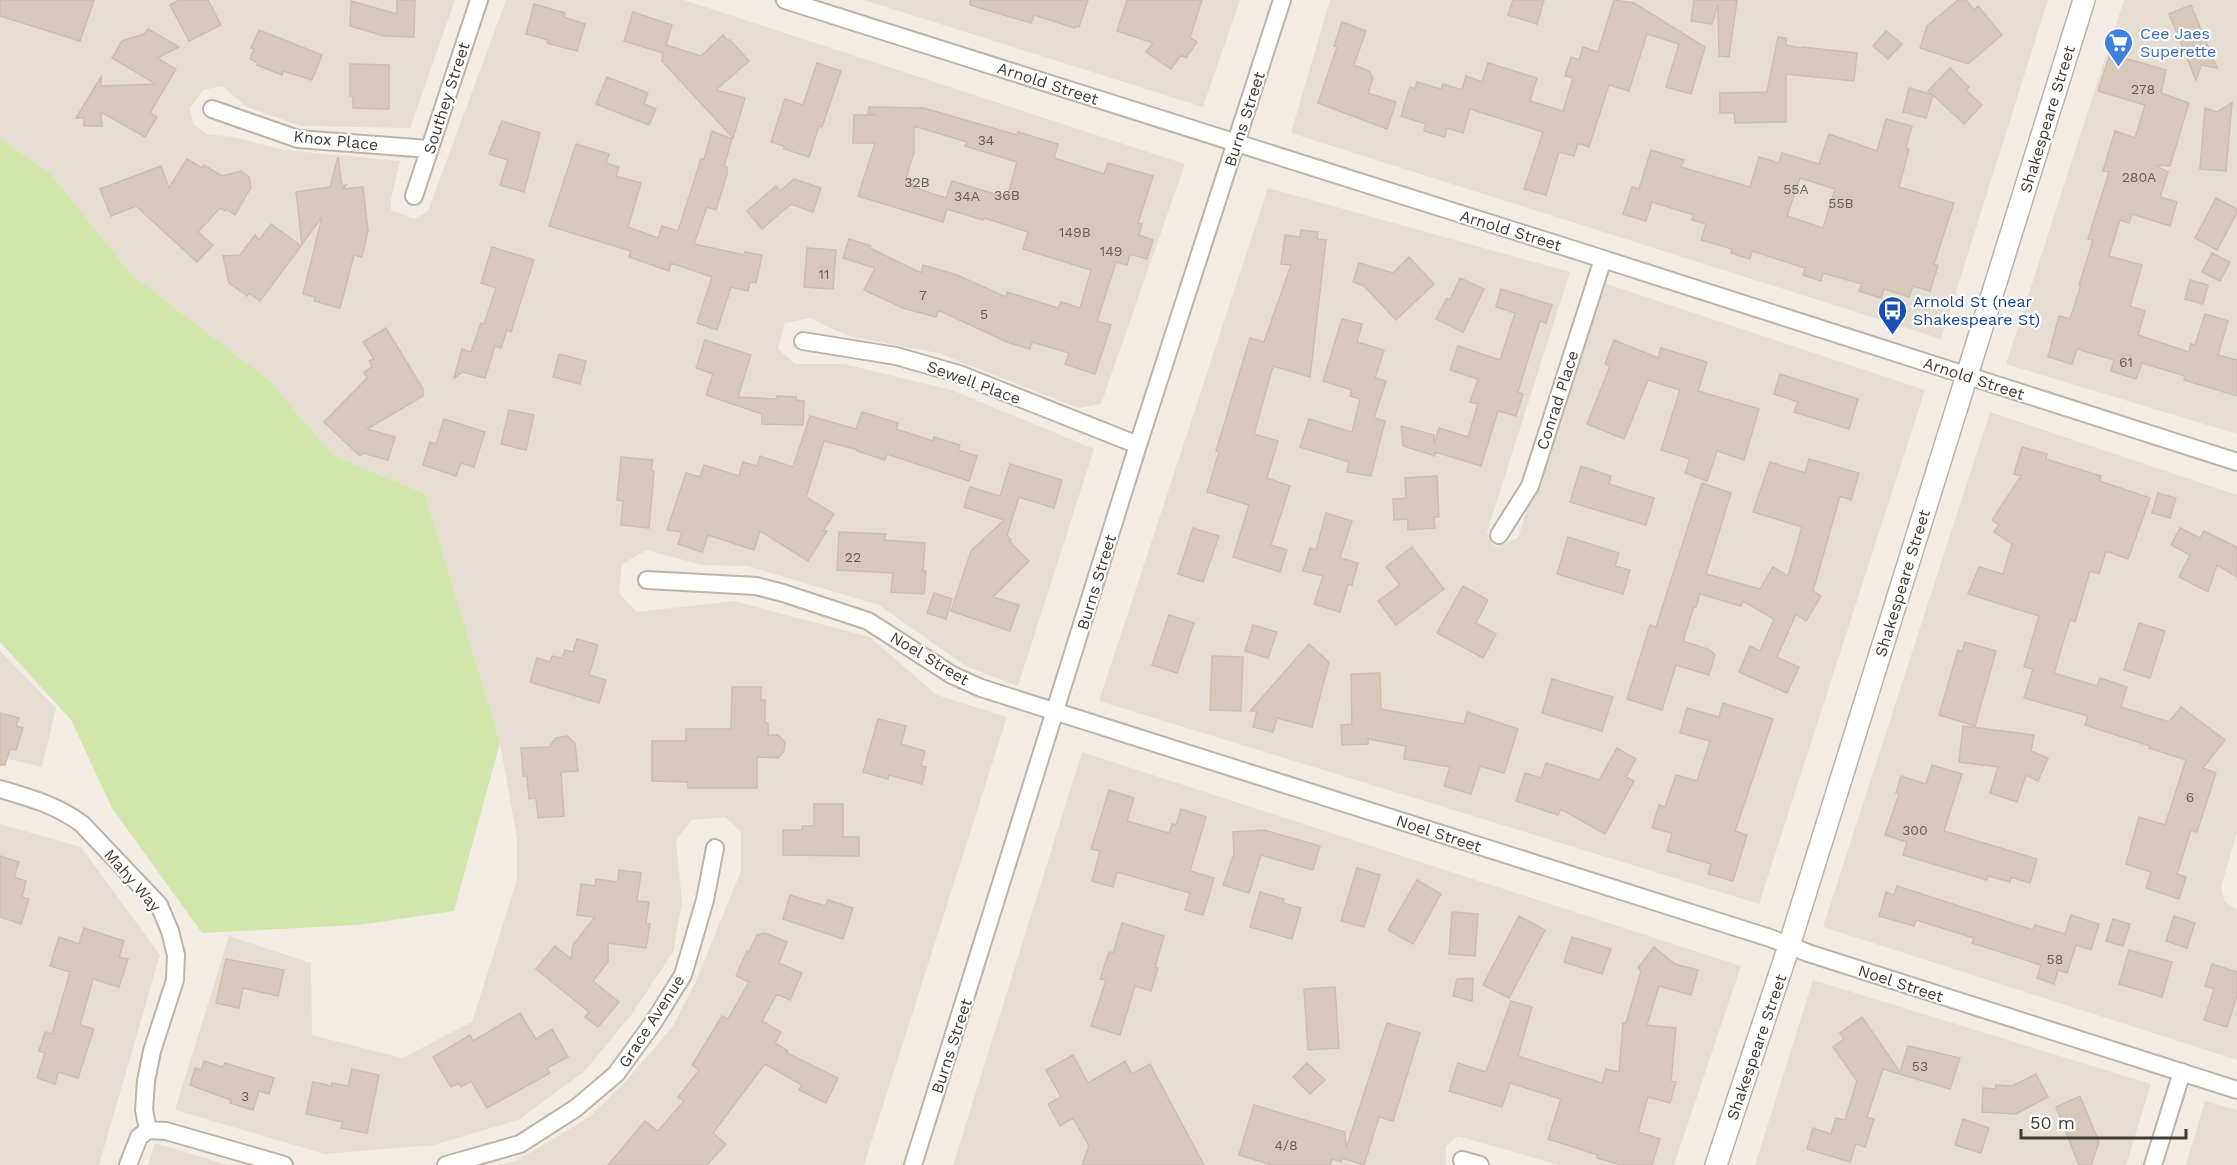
<svg xmlns="http://www.w3.org/2000/svg" width="2237" height="1165" viewBox="0 0 2237 1165" font-family="'Work Sans',sans-serif">
	<rect width="100%" height="100%" fill="#f2ece4"/>
	<path fill="#e5ddd2" d="M0,0H455L410,128L301,126L247,107L222,86L203,90L190,108L193,124L206,134L234,137L284,150L400,161L391,199V210L414,219L428,211L506,0H684L1185,164L1101,404L1079,408L938,353L848,336L810,318L785,323L778,349L795,364H844L952,390L1094,449L1018,686L967,667L879,605L747,566L702,565L647,550L622,564L619,593L637,612L734,601L870,637L937,695L1007,717L864,1165H498L516,1161L589,1117L626,1081L673,1026L695,983L741,871V832L725,817L692,820L676,840L682,902L673,952L632,1014L584,1072L518,1120L434,1145L325,1154L175,1110L229,936L311,963L312,1035L402,1058L472,1022L517,880V838L500,743L425,494L334,456L269,380L131,274L50,173L0,138Z
		M864,0H1240L1203,107Z
		M1330,0H2048L1941,339L1291,133Z
		M2124,0H2237V434L2006,364Z
		M1268,188L1570,272L1487,532L1492,543L1496,547L1518,538L1598,281L1925,390L1759,904L1099,701Z
		M1990,412L2237,495V832L2221,887L2225,902L2237,909V1060L1823,927Z
		M0,651L56,708L42,767L0,757Z
		M1082,752L1741,966L1674,1165H1559L1458,1136L1446,1146V1165H953Z
		M0,824L81,847L160,955L99,1165H0Z
		M1813,980L2151,1084L2126,1165H1755Z
		M2205,1101L2237,1110V1165H2186Z
		M155,1143L228,1165H148Z"/>
	<path fill="#d2e6ac" d="M0,138L50,173L131,274L269,380L334,456L425,494L500,743L454,911L358,925L202,933L112,808L71,720L0,642Z"/>
	<path fill="#d6c9bc" stroke="#cdbdad" stroke-width="1.5" fill-rule="evenodd" d="M0,0H94L80,41L0,16Z
		M179,0H208L221,25L189,41L170,5Z
		M397,0H415L414,37L384,36L350,26L351,1L397,14Z
		M970,0H1088L1079,27L1076,26L1075,28L1034,15L1031,23L970,5Z
		M1127,0H1202L1190,38L1197,42L1186,58L1181,55L1171,69L1146,52L1153,43L1117,31Z
		M1513,0H1544L1537,24L1508,15Z
		M1614,0L1634,3L1705,47L1691,94L1666,87L1679,44L1647,34L1629,91L1609,85L1589,147L1578,143L1574,156L1559,152L1546,195L1524,189L1543,132L1470,109L1463,133L1447,128L1445,137L1424,131L1426,124L1401,116L1410,87L1415,89L1417,82L1441,89L1443,84L1462,90L1466,76L1482,82L1488,63L1537,78L1530,101L1563,111L1573,78L1565,76L1571,57L1579,60L1583,47L1598,52Z
		M1694,0H1737L1729,57L1719,56L1718,5L1712,24L1691,21Z
		M1958,0H1966L1974,10L1978,6L2002,35L1968,64L1920,48L1927,26Z
		M534,4L565,13L564,17L585,24L577,51L547,43L548,40L526,34Z
		M2191,5L2217,68L2201,65L2196,80L2169,14Z
		M633,12L672,25L666,45L701,56L723,35L728,41L730,40L749,61L716,90L745,98L733,138L662,61L663,53L624,41Z
		M1342,22L1366,31L1354,65L1369,71L1373,78L1368,93L1396,102L1387,129L1318,103L1337,47L1334,46Z
		M148,29L179,47L157,58L176,69L150,113L157,117L145,137L101,112L102,126H84V118H76L101,77V86L156,84L112,58L122,41L144,34Z
		M259,30L322,55L312,80L283,71L282,75L257,65L258,63L250,59L254,49L251,48Z
		M1886,31L1902,44L1888,59L1873,46Z
		M1778,37L1786,38V45L1801,48L1802,47L1857,53L1854,81L1786,74V122L1735,123L1734,113H1720V93L1767,92Z
		M2110,54L2166,70L2161,93L2189,103L2170,166L2155,165L2168,172L2160,197L2177,202L2170,226L2132,214L2129,223L2120,220L2109,256L2142,265L2130,306L2145,311L2138,335L2189,352L2191,344L2195,345L2205,314L2228,321L2218,355L2237,360V396L2184,380L2185,376L2142,363L2136,379L2111,371L2114,360L2077,349L2072,364L2048,357L2059,316L2070,319L2081,285H2079L2093,240L2088,239L2109,172L2103,171L2115,131L2135,138L2145,105L2098,91Z
		M817,63L841,71L822,127L819,126L809,157L784,149V146L771,142L785,99L803,105Z
		M350,64L389,65V109L353,108V96H350Z
		M1950,68L1969,87L1966,90L1982,105L1964,124L1933,95L1926,118L1903,112L1909,88L1933,95L1928,91Z
		M607,77L648,93L644,104L656,109L649,125L596,104Z
		M2232,103L2226,171L2200,169L2205,108L2217,112Z
		M869,107L924,108L1017,135L1018,132L1058,144L1054,158L1104,174L1108,163L1153,176L1138,223L1142,224L1139,235L1153,240L1147,259L1130,254L1127,265L1116,262L1097,321L1111,325L1095,374L1065,364L1069,353L1032,342L1030,349L1007,342L938,310L936,317L903,308L864,290L875,268L843,258L849,239L871,246L870,248L921,273L923,265L957,275L1006,297L1007,292L1058,308L1061,302L1080,308L1091,270L1023,249L1028,232L984,218L983,220L947,209L943,222L858,196L875,143H853L854,115H877L868,113ZM914,126L967,142L965,146L1017,162L1007,198L952,181L946,198L912,187L914,181L906,178L914,152Z
		M1886,119L1912,126L1906,148L1909,149L1899,187L1954,203L1934,264L1938,266L1930,291L1913,286L1909,297L1884,289L1881,298L1859,291L1862,284L1823,273L1821,281L1803,275L1805,268L1752,251L1750,259L1731,253L1732,249L1701,240L1706,224L1692,220L1694,215L1652,202L1646,221L1623,214L1632,187L1639,189L1651,150L1684,160L1681,167L1750,187L1759,157L1779,163L1782,153L1819,164L1829,134L1877,151ZM1800,178L1835,189L1823,228L1787,216Z
		M502,121L540,133L524,192L500,185L508,160L489,154Z
		M712,131L732,139L724,166L727,167V174L716,210L707,207L694,244L745,255V252L762,255L756,283L750,282L748,291L731,287L717,330L697,323L712,277L671,263L669,271L629,257L631,251L549,226L576,144L609,154L606,163L619,167L616,176L641,183L628,227L658,238L662,226L678,231L701,159H704Z
		M338,157L342,186L346,185L343,189L363,187L368,231L362,257L354,255L340,308L314,301L315,297L303,294L322,217L302,244L296,192L330,187Z
		M187,159L202,168L204,165L222,176L241,171L249,177L251,187L235,215L226,209L225,211L220,208L198,232L213,245L197,262L136,206L111,216L100,189L161,166L169,188Z
		M794,179L821,188L813,212L791,204L762,229L747,211L776,186L780,191Z
		M2216,198L2237,209V213L2217,250L2195,238Z
		M271,224L301,246L260,301L249,293L247,296L229,283L223,256L240,255L255,235L259,240Z
		M1301,230L1318,232L1317,239L1326,240L1310,377L1273,366L1254,434L1278,441L1267,478L1290,486L1271,545L1287,550L1280,572L1233,557L1249,505L1207,492L1219,452L1216,451L1250,338L1264,342L1291,265L1281,264L1285,235L1300,237Z
		M492,247L534,260L511,332L507,330L501,348L495,346L485,378L463,372L454,378L462,349L471,352L481,323L484,324L496,288L481,283Z
		M807,248L836,250L833,289L804,287Z
		M2212,253L2230,262L2220,281L2202,272Z
		M1409,257L1434,284L1396,320L1364,286L1353,282L1359,263L1393,273Z
		M1460,278L1484,289L1463,332L1436,319L1447,298L1450,300Z
		M2190,280L2208,285L2203,304L2185,299Z
		M1501,289L1552,305L1546,323L1540,321L1518,392L1523,394L1516,416L1498,411L1481,466L1435,452V456L1403,446L1401,426L1434,435V445L1439,428L1468,437L1478,404L1470,402L1478,379L1450,370L1458,346L1500,360L1515,313L1496,307Z
		M1342,319L1362,324L1357,342L1384,350L1375,378L1386,381L1374,418L1385,421L1371,476L1347,472L1349,462L1300,447L1309,419L1352,432L1360,399L1350,396L1352,390L1323,381Z
		M386,328L423,389V396L367,429L395,437L388,460L363,453L360,456L324,422L367,378L364,372L372,367L369,361L374,359L363,342Z
		M705,340L751,355L738,397L777,399V396L796,397V400L804,401L803,425L762,424V414L706,395L713,374L696,368Z
		M1614,340L1658,358L1661,348L1707,362L1698,391L1759,409L1744,460L1717,451L1707,481L1685,473L1690,459L1661,450L1680,390L1648,380L1624,439L1587,424L1610,366L1605,364Z
		M559,354L586,361L580,384L553,377Z
		M1780,374L1858,399L1849,429L1794,412L1798,402L1774,394Z
		M509,410L534,415L526,450L501,444Z
		M862,412L898,423L896,429L933,441L934,437L960,445L958,450L977,456L969,481L887,454L885,460L857,451L858,450L824,441L806,497L834,514L823,531H827L808,561L760,531L754,550L708,535L702,552L678,544L682,532L667,530L686,473L700,477L704,465L739,476L743,462L757,466L760,456L793,467L810,416L856,429Z
		M444,419L485,432L474,467L461,463L456,476L423,465L430,442L436,444Z
		M2022,447L2047,454L2046,459L2101,476L2100,481L2150,498L2128,559L2106,551L2099,574L2090,571L2075,622L2070,620L2054,673L2097,686L2100,678L2127,687L2121,707L2169,722L2181,707L2225,740L2203,768L2216,773L2197,832L2191,830L2177,874L2186,877L2179,899L2146,888L2151,872L2126,864L2139,817L2165,825L2186,760L2149,748L2150,746L2085,725L2088,716L2024,698L2033,669L2024,667L2039,616L1968,594L1979,567L2003,574L2012,544L1994,532L1999,525L1992,520L2021,476L2014,474Z
		M621,457L653,460L651,470L654,471L649,528L621,525L623,501L617,500Z
		M1809,459L1859,473L1851,500L1840,496L1813,591L1821,596L1806,621L1796,614L1777,657L1799,667L1787,693L1739,672L1750,646L1760,651L1774,619L1743,601L1741,606L1700,594L1696,607L1694,606L1683,641L1710,650L1715,655L1709,675L1676,665L1662,710L1627,699L1650,625L1656,627L1702,483L1731,493L1706,574L1760,589L1773,567L1788,576L1802,527L1753,512L1770,462L1805,473Z
		M1010,464L1062,480L1054,508L1019,497L1007,535L1011,540L1009,541L1029,561L993,597L1019,605L1010,631L951,611L971,551L1004,520L964,507L970,487L1000,496Z
		M1581,466L1611,476L1609,484L1654,498L1646,525L1570,502Z
		M1437,476L1439,517H1434L1435,528L1408,530V519L1394,520L1393,499L1406,498L1405,478Z
		M2158,493L2176,498L2170,518L2152,513Z
		M1326,513L1352,521L1340,558L1358,563L1352,585L1348,584L1340,612L1314,604L1323,576L1303,571L1310,548L1316,550Z
		M1193,528L1219,536L1203,582L1178,574Z
		M2180,528L2200,538L2204,531L2237,547V577L2217,565L2208,592L2179,577L2190,555L2171,545Z
		M839,532L886,534L884,540L925,543L923,571H926L924,594L891,592L893,573L837,570Z
		M1568,537L1619,553L1615,566L1630,570L1623,594L1557,574Z
		M1412,547L1444,589L1396,625L1378,601L1400,585L1386,567Z
		M1463,586L1488,600L1476,623L1496,634L1483,658L1437,633Z
		M934,593L952,599L946,619L927,613Z
		M1169,615L1194,623L1177,673L1152,665Z
		M2139,623L2165,631L2150,678L2124,670Z
		M1253,625L1277,632L1268,658L1245,651Z
		M577,639L598,645L589,675L606,680L599,703L530,682L537,658L550,662L552,656L562,658L565,650L573,652Z
		M1965,642L1996,651L1975,726L1939,715L1958,650L1962,652Z
		M1309,644L1329,662L1312,727L1277,718L1273,732L1253,727L1257,711H1250Z
		M1212,656L1243,657L1241,711L1210,710Z
		M1380,673L1381,709L1464,724L1467,712L1518,729L1504,773L1480,766L1471,794L1444,786L1450,767L1404,759L1406,746L1368,739V744L1342,745L1341,725L1352,724L1351,674Z
		M1552,679L1613,697L1602,731L1542,713Z
		M732,687H761V700H765V723H768V735H778L785,742L784,751L778,758L757,757V788H688V782L652,781V741H686V729H731Z
		M1723,703L1773,719L1735,831L1747,835L1733,881L1708,874L1711,864L1667,851L1672,833L1652,828L1659,805L1665,807L1676,775L1697,781L1710,741L1680,733L1687,708L1719,717Z
		M0,713L19,718L16,726L23,728L16,750L10,749L5,765H0Z
		M878,719L906,726L901,744L925,751L921,766L926,767L922,784L889,775L888,779L863,772Z
		M1963,726L2034,735L2031,751L2048,758L2038,781L2026,775L2017,802L1990,793L1998,767L1959,762Z
		M567,736L575,743L578,771L561,772L564,816L538,818L536,798L529,799L527,776H523L521,748L549,747L556,738Z
		M1617,748L1636,759L1626,777L1634,781L1605,834L1561,809L1558,815L1516,801L1525,773L1541,778L1546,763L1599,780Z
		M1932,765L1962,774L1944,831L2037,859L2030,883L2011,877L2010,882L1988,876L1987,880L1903,855L1907,842L1885,835L1899,794L1896,793L1901,776L1926,784Z
		M1109,790L1134,798L1127,821L1169,833L1172,824L1176,825L1181,809L1206,817L1190,871L1214,878L1203,915L1185,910L1190,893L1117,872L1113,887L1092,881L1100,851L1091,849Z
		M814,804H843V837H859V856L783,855V830H802V826H814Z
		M1264,830L1320,846L1313,870L1261,855L1249,893L1223,885L1234,854L1233,832Z
		M0,856L19,862L14,877L26,881L22,897L29,899L21,924L0,917Z
		M1357,868L1380,875L1364,927L1341,921Z
		M619,870L641,873L637,901L649,902L646,923L650,924L646,948L608,943V962L593,981L619,1002L598,1027L585,1017L589,1012L536,969L555,946L571,959L573,945L595,917L577,915L581,884L595,886L596,879L618,882Z
		M1417,880L1441,894L1413,944L1388,930Z
		M1897,886L2033,930L2035,925L2065,934L2071,915L2099,924L2091,950L2076,945L2067,973L2058,970L2054,984L2037,978L2041,965L1972,943L1974,938L1916,920L1914,926L1879,916L1886,892L1894,895Z
		M1260,892L1284,899L1283,903L1301,908L1292,939L1250,927Z
		M790,895L825,906L828,900L853,908L843,939L783,919Z
		M1452,912L1478,914L1475,956L1449,954Z
		M1519,916L1545,930L1509,998L1483,985Z
		M2174,916L2195,923L2187,948L2166,941Z
		M2113,919L2130,924L2123,946L2106,941Z
		M1122,923L1164,936L1155,967L1158,968L1151,991L1135,986L1120,1035L1091,1026L1106,980L1100,979L1109,952L1113,953Z
		M84,928L124,941L119,957L128,959L119,987L93,979L80,1025L94,1029L78,1078L58,1072L55,1084L37,1078L45,1053L39,1051L45,1032L52,1034L70,972L50,966L59,937L79,944Z
		M765,933L787,942L779,963L802,973L790,1000L777,994L762,1021L781,1032L775,1043L788,1051L787,1053L838,1078L826,1103L799,1090L802,1085L765,1064L713,1133L726,1144L707,1165H608L645,1121L658,1131L684,1101L678,1097L699,1070L692,1065L722,1016L728,1019L749,982L736,976L747,951L749,952L757,935Z
		M1572,937L1611,949L1602,974L1564,962Z
		M1654,947L1675,964L1698,970L1691,995L1659,986L1647,1025L1676,1028L1671,1081L1676,1082L1670,1103L1648,1097L1638,1132L1660,1139L1652,1165H1621L1597,1158L1598,1155L1548,1139L1561,1099L1510,1083L1502,1107L1449,1091L1458,1063L1486,1072L1511,1001L1532,1007L1518,1056L1602,1083L1606,1069L1619,1072L1623,1023H1626L1641,971L1638,968Z
		M2129,950L2172,962L2162,997L2119,984Z
		M226,959L284,970L278,996L243,988L239,1008L216,1003Z
		M2212,964L2237,972V996L2227,1027L2204,1020L2214,989L2205,986Z
		M1473,978L1472,1001L1453,996L1457,979Z
		M1335,987L1339,1048L1308,1050L1304,989Z
		M520,1013L536,1039L552,1029L568,1057L547,1068L550,1073L487,1108L471,1081L461,1087L459,1083L451,1087L433,1057L470,1035L473,1041Z
		M1862,1017L1900,1072L1908,1046L1960,1058L1950,1089L1883,1069L1867,1117L1874,1119L1865,1147L1856,1144L1850,1162L1807,1149L1813,1128L1831,1134L1836,1118L1845,1120L1857,1081L1833,1047L1844,1039L1840,1033Z
		M1387,1023L1420,1033L1393,1121L1379,1117L1364,1165L1342,1158L1341,1162L1332,1159L1330,1165H1272L1239,1155L1254,1105L1345,1132L1346,1149Z
		M1073,1055L1088,1083L1125,1061L1132,1074L1150,1064L1204,1165H1082L1089,1146L1073,1118L1060,1126L1048,1104L1061,1097L1046,1070Z
		M204,1061L223,1067L225,1063L274,1078L269,1094L259,1091L253,1110L230,1103L231,1100L190,1085L195,1068L201,1070Z
		M1307,1063L1325,1080L1310,1094L1293,1077Z
		M352,1069L379,1075L367,1133L341,1128L343,1122L306,1114L313,1082L332,1086V1083L348,1086Z
		M2036,1074L2048,1097L2016,1114L1982,1112L1983,1088L1995,1089L1996,1085L2012,1086Z
		M2080,1096L2099,1142L2091,1165H2079L2056,1107Z
		M1963,1119L1989,1128L1981,1153L1955,1145Z"/>
	<g fill="none" stroke-linecap="round" stroke-linejoin="round">
		<defs>
			<path id="minor" d="M785,0L1603,259L2237,462
				M212,109L298,139L429,149
				M414,196L479,0
				M803,341L896,356L959,374L1138,445
				M1499,535L1530,486L1603,259
				M647,580L756,586L783,593L868,621L952,675L981,688L1770,938L1808,953L2237,1090
				M0,789C30,798 57,805 82,824L159,905L170,931L176,955L175,980L152,1051L146,1081L144,1110L148,1130L139,1137L128,1165
				M148,1130L166,1131L284,1165
				M1462,1160L1480,1165
				M446,1165L520,1144L576,1108L616,1074L653,1023L683,975L705,900L715,848
				M913,1165L1138,445L1282,0
				M2153,1165L2182,1072"/>
			<path id="tertiary" d="M1716,1165L1789,946L2084,0"/>
		</defs>
		<use href="#minor" stroke="#bdb3a7" stroke-width="20"/>
		<use href="#tertiary" stroke="#bdb3a7" stroke-width="24"/>
		<use href="#minor" stroke="#fff" stroke-width="16"/>
		<use href="#tertiary" stroke="#fff" stroke-width="21"/>
	</g>
	<defs>
		<symbol id="supermarket-pin" viewBox="-11 -11 22 30"><path d="M0 17L-7.5 6A9.5 9.5 0 1 1 7.5 6Z" fill="#3f7fe0" stroke="#fff"/><path d="M-6-5.5h2.5l.6 2H6L4.5 2H-2.5L-4.4-4H-6ZM-1.5 3.2a1.3 1.3 0 1 0 .1 0ZM3 3.2a1.3 1.3 0 1 0 .1 0Z" fill="#fff"/></symbol>
		<symbol id="bus-pin" viewBox="-11 -11 22 30"><path d="M0 17L-7.5 6A9.5 9.5 0 1 1 7.5 6Z" fill="#1a4fb4" stroke="#fff"/><path d="M-5-6H5V4H4V6H2V4H-2V6H-4V4H-5ZM-3.5-4V0h7V-4ZM-3.5 1.2v1.5H-2V1.2ZM2 1.2v1.5H3.5V1.2Z" fill="#fff"/></symbol>
	</defs>
	<g fill-rule="evenodd">
		<use href="#supermarket-pin" x="2102" y="26" width="33" height="45"/>
		<use href="#bus-pin" x="1876" y="294" width="33" height="45"/>
	</g>
	<g text-anchor="middle" stroke-width="4.5" stroke-linejoin="round" paint-order="stroke">
		<g font-size="14" fill="#685f56">
			<text x="2143" y="94">278</text>
			<text x="986" y="145">34</text>
			<text x="2139" y="182">280A</text>
			<text x="917" y="187">32B</text>
			<text x="1796" y="194">55A</text>
			<text x="1007" y="200">36B</text>
			<text x="967" y="201">34A</text>
			<text x="1841" y="208">55B</text>
			<text x="1075" y="237">149B</text>
			<text x="1111" y="256">149</text>
			<text x="824" y="279">11</text>
			<text x="923" y="300">7</text>
			<text x="984" y="319">5</text>
			<text x="2126" y="367">61</text>
			<text x="853" y="562">22</text>
			<text x="2190" y="802">6</text>
			<text x="1915" y="835">300</text>
			<text x="2055" y="964">58</text>
			<text x="1920" y="1071">53</text>
			<text x="245" y="1101">3</text>
			<text x="1286" y="1150">4/8</text>
		</g>
		<g font-size="16" fill="#366cbe" stroke="#fff" text-anchor="start">
			<text x="2140" y="39">Cee Jaes<tspan x="2140" dy="18">Superette</tspan></text>
		</g>
		<g font-size="16" fill="#433c34" stroke="#fff">
			<text transform="translate(1048 83) rotate(18)" y="6">Arnold Street</text>
			<text transform="translate(446 98) rotate(-72)" y="6">Southey Street</text>
			<text transform="translate(1244 119) rotate(-72)" y="6">Burns Street</text>
			<text transform="translate(2047 119) rotate(-73)" y="6">Shakespeare Street</text>
			<text transform="translate(336 140) rotate(6)" y="6">Knox Place</text>
			<text transform="translate(1511 230) rotate(17)" y="6">Arnold Street</text>
			<text transform="translate(1974 378) rotate(18)" y="6">Arnold Street</text>
			<text transform="translate(974 382) rotate(20)" y="6">Sewell Place</text>
			<text transform="translate(1557 400) rotate(-72)" y="6">Conrad Place</text>
			<text transform="translate(1096 582) rotate(-73)" y="6">Burns Street</text>
			<text transform="translate(1902 583) rotate(-73)" y="6">Shakespeare Street</text>
			<text transform="translate(930 658) rotate(31)" y="6">Noel Street</text>
			<text transform="translate(1439 833) rotate(18)" y="6">Noel Street</text>
			<text transform="translate(133 880) rotate(49)" y="6">Mahy Way</text>
			<text transform="translate(1901 983) rotate(18)" y="6">Noel Street</text>
			<text transform="translate(651 1021) rotate(-57)" y="6">Grace Avenue</text>
			<text transform="translate(951 1046) rotate(-72)" y="6">Burns Street</text>
			<text transform="translate(1756 1047) rotate(-71)" y="6">Shakespeare Street</text>
		</g>
		<g font-size="16" fill="#164399" stroke="#fff" text-anchor="start">
			<text x="1913" y="307">Arnold St (near<tspan x="1913" dy="18">Shakespeare St)</tspan></text>
		</g>
	</g>
	<path d="M2021 1129v9h165v-9" fill="none" stroke="#433c34" stroke-width="3"/>
	<text x="2030" y="1129" font-size="18" fill="#433c34" stroke="#ffffff" stroke-width="4.5" paint-order="stroke">50 m</text>
</svg>
